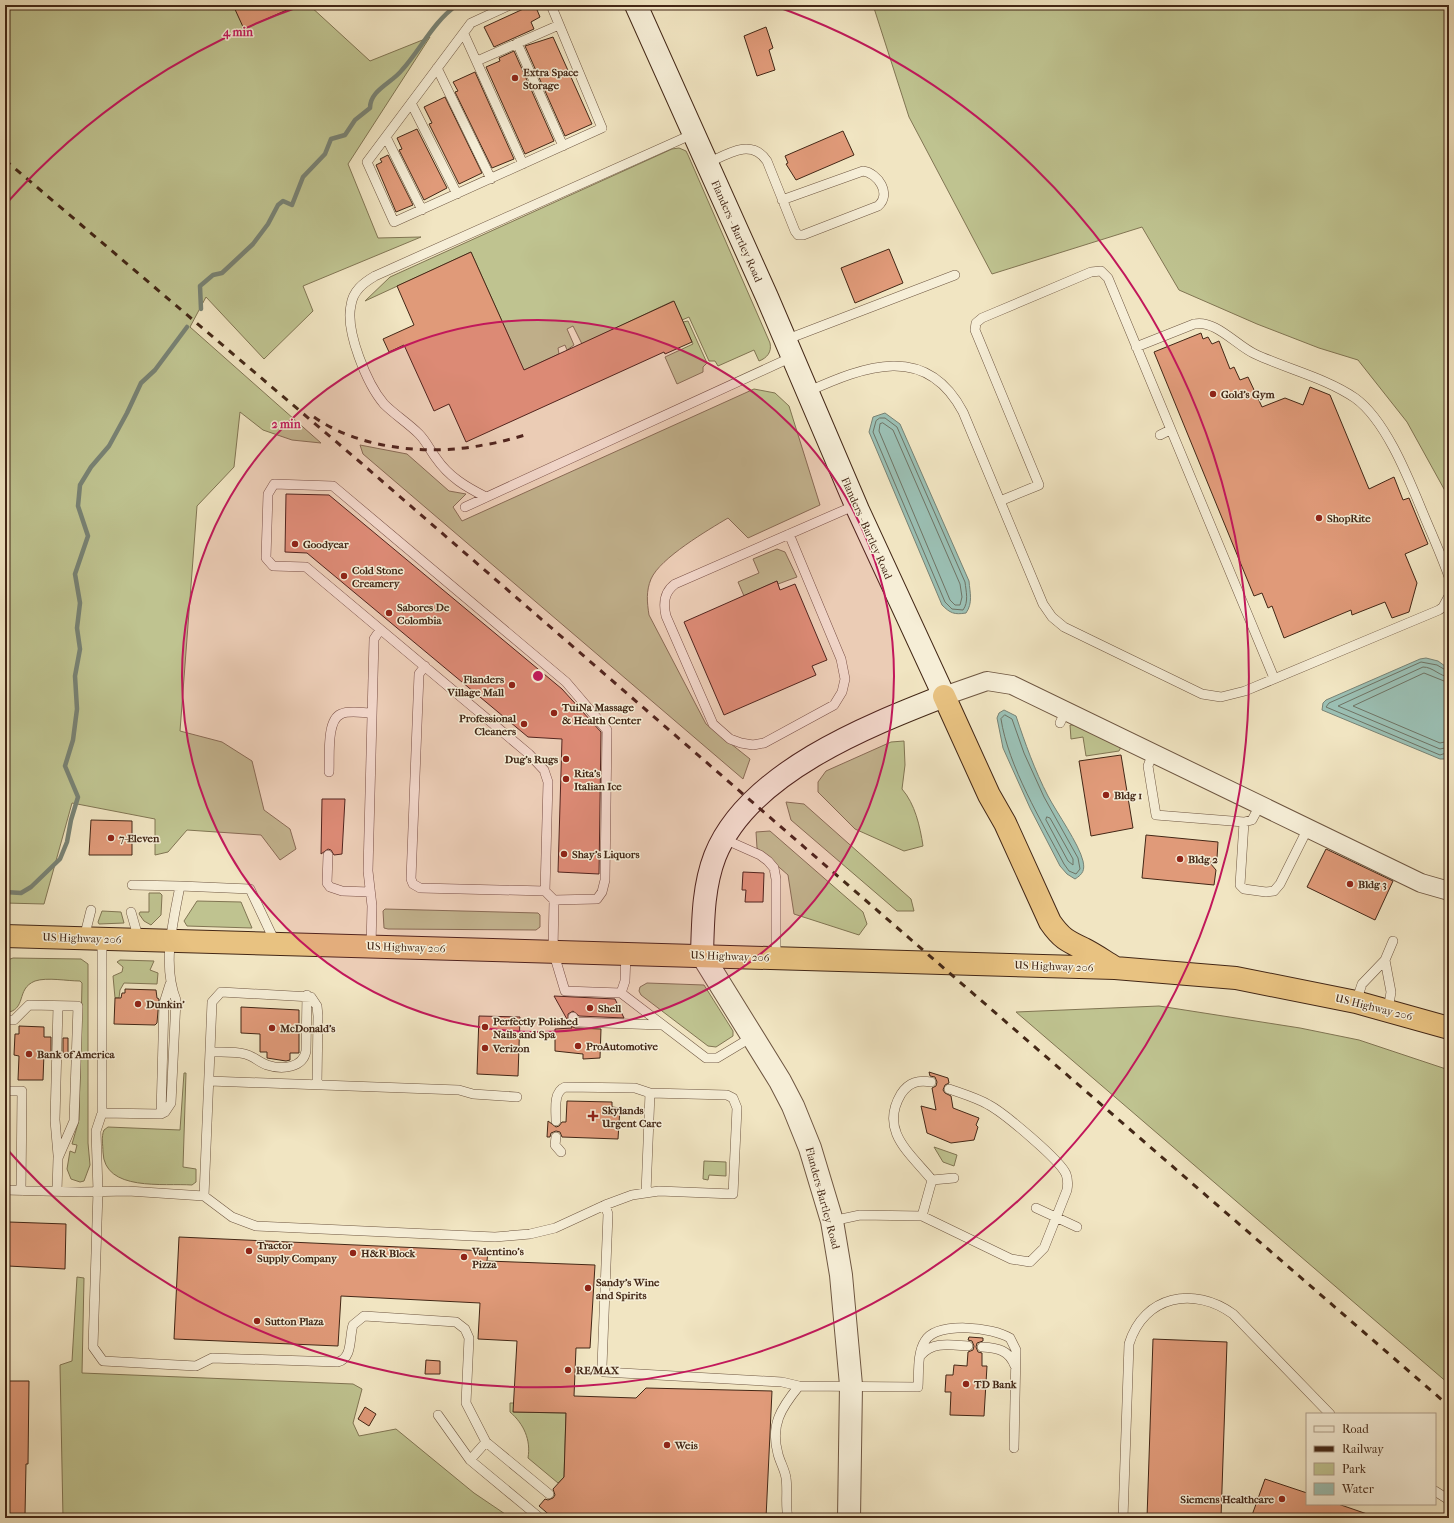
<svg xmlns="http://www.w3.org/2000/svg" width="1454" height="1523" viewBox="0 0 1454 1523" font-family="'IM FELL French Canon',serif">
	<rect width="100%" height="100%" fill="#f1e5c2"/>
	<filter id="stains"><feTurbulence type="fractalNoise" baseFrequency=".005" numOctaves="4"/><feColorMatrix values="0 0 0 0 .2 0 0 0 0 .09 0 0 0 0 .02 0 0 0 .5 -.17"/></filter>
	<radialGradient id="worn" r=".72"><stop offset=".6" stop-color="#630" stop-opacity="0"/><stop offset="1" stop-color="#630" stop-opacity=".3"/></radialGradient>
	<path fill="#bfc390" stroke="#817553" d="M5,5H309L370,61L430,37L348,164L378,238L421,237L303,286L313,311L264,359L206,297L190,327L321,443L292,440L263,430L240,412L234,467L197,506L180,731L222,742L252,761L264,810L290,829L296,849L280,860L261,835L187,830L168,852L155,855V819L72,803L44,904L5,903Z
		M873,5H1449V498L1407,422L1358,360L1319,348L1257,324L1179,290L1142,227L992,274L909,117Z
		M679,148L686,151L688,155L770,343C772,352 767,358 759,361L754,350L718,366L715,361H709L689,317L682,320L673,301L582,344L573,326L567,329L574,345L567,350L565,345L558,348L559,354L520,372L518,357L471,252L365,301L390,277L672,149Z
		M688,321L707,363L703,367V372L677,384L665,357L693,344L683,322Z
		M754,389L775,393L789,406L820,505L748,538L728,518C708,530 660,558 651,579C646,591 647,602 649,615L706,724L750,759L743,779L363,454L360,445L407,454L449,491L466,494L453,507L462,521Z
		M777,549L785,552L797,577L778,584L777,581L744,596L738,582L759,573L753,559Z
		M1070,725H1075L1121,747L1119,751L1086,756L1083,737L1071,739Z
		M904,741L905,765L902,789C915,804 920,826 923,846L904,851L855,829L818,792V782L826,771L891,742Z
		M786,802L804,804L911,899L914,911H897L791,820Z
		M770,831L863,912L867,924L859,935L794,914L788,875L757,848L756,832Z
		M149,893H160L162,895L161,915L151,925L144,921L139,914L140,912H149Z
		M197,901L241,902L252,928L187,926L184,921Z
		M385,909L538,913L540,915V927L536,930L388,929L384,928L383,911Z
		M102,911L121,912L124,923L99,924L98,922Z
		M13,958L81,959L88,964V1143L90,1165L84,1181L80,1182L71,1179L67,1169L70,1151L75,1153L77,1145L72,1144L79,1120L82,983L80,981C67,981 47,977 35,981C15,989 28,1010 5,1013V961Z
		M120,960L154,961L150,970L158,973L157,984L124,983L120,990L119,998H115L113,976L122,972L123,967L117,962Z
		M647,983L704,985L733,1031V1036L716,1047L708,1046L641,995L639,991L640,987Z
		M1159,1006L1300,1028L1359,1040L1449,1070V1384L1016,1012Z
		M184,1073H186L183,1167L196,1169V1182L192,1185C164,1183 104,1192 103,1152C103,1145 101,1137 104,1130L108,1127L180,1130Z
		M934,1147L957,1155L954,1166L943,1162Z
		M704,1161L726,1162V1176L709,1175L708,1180L703,1179Z
		M77,1277L84,1278L82,1373L353,1384L362,1389L353,1423L359,1436L396,1429L474,1493L511,1518H63L60,1365L72,1361Z
		M510,1403H514V1412L566,1413L564,1477L558,1483L528,1458C531,1440 524,1424 510,1412Z"/>
	<path fill="#9bbfb3" stroke="#788274" d="M885,413L900,424L969,581C970,593 973,603 966,613C954,615 950,613 942,605L869,432L873,417Z
		M1426,658L1438,661L1449,669V752L1444,759H1440L1322,710L1323,703L1326,700L1420,659Z
		M1004,710L1016,716C1025,743 1035,771 1048,796C1057,813 1079,844 1083,861C1085,870 1083,874 1075,879L1067,874L1060,866L1030,808L1003,748L997,718L999,713Z"/>
	<g fill="none" stroke-linecap="round" stroke-linejoin="round">
		<path stroke="#6f7364" stroke-width="1" d="M880,418H885L897,427L965,582C966,591 969,602 963,610L952,609L945,602L873,432L876,421Z
			M883,423L893,430L960,584L962,597L960,605H955L950,600L879,431L880,424Z
			M1449,672L1437,665L1421,662L1329,703L1326,707L1440,755L1449,752
			M1449,677C1439,676 1433,667 1423,667L1338,706L1440,749L1449,747
			M1449,683L1424,673L1353,706L1440,743L1449,741
			M1005,715L1012,719L1024,753L1044,797L1078,858L1080,869L1076,874L1069,871L1064,864C1042,822 1008,766 1001,719Z
			M1047,817L1050,818L1073,859V865L1068,861L1046,820Z"/>
		<path stroke="#788274" stroke-width="4.5" d="M201,309L200,286L213,275L222,273L253,244L268,224L278,205L283,201L292,205L303,177L325,154L331,139L345,135L355,120L370,108C370,90 392,83 402,70C421,49 433,22 457,5
			M5,892L21,893L31,887L60,859L67,842L71,820L78,797L65,766L73,740L77,709L75,676L80,649L77,628L80,603L75,574L88,536L78,506L80,485L91,467L109,446L127,413L141,383L155,370L187,327"/>
	</g>
	<path fill="#e09a79" stroke="#432716" d="M233,5H298L244,29Z
		M532,5H535L540,17L531,22L534,29L494,47L484,27Z
		M766,27L773,48L769,50L775,70L757,76L744,36Z
		M553,37L592,124L565,136L525,46Z
		M514,51L554,141L525,154L486,67L500,61L499,58Z
		M475,72L514,159L492,168L455,92L458,91L453,82Z
		M445,97L482,173L459,184L429,124L432,123L424,107Z
		M417,129L447,188L424,200L399,150L402,149L397,138Z
		M843,131L854,155L796,180L786,164L788,163L785,156Z
		M388,155L413,205L396,212L376,165L382,162L380,159Z
		M889,249L903,283L855,303L841,268Z
		M471,252L524,370L674,301L692,342L665,354L664,352L466,442L449,404L434,411L404,345L389,352L383,339L414,325L397,286Z
		M1201,333L1203,339L1208,337L1212,344L1219,341L1230,369L1234,367L1240,380L1248,377L1262,407L1285,398L1303,405L1310,387L1330,395L1369,489L1394,477L1403,500L1409,498L1428,544L1405,554L1417,583L1409,612L1392,618L1385,602L1352,615L1351,610L1284,638L1272,606L1268,608L1262,593L1254,596L1154,352Z
		M286,494L329,495L562,689L601,732L599,874L558,872L562,739L528,737L307,553L285,552Z
		M777,581L780,590L795,584L827,660L812,666L816,675L724,715L684,622Z
		M1121,755L1133,828L1091,836L1079,761Z
		M322,799H345L342,854L334,855L331,850L328,849L321,854Z
		M91,820L132,821V855H89Z
		M1146,835L1218,842L1217,858L1210,863L1216,870L1214,885L1142,878Z
		M1326,849L1393,881L1375,920L1307,887Z
		M743,872L764,873L763,902H745L746,890H742Z
		M125,989L156,990L157,998L159,999L157,1023L155,1025L114,1024L115,998H121L122,993H125Z
		M554,996L615,999L624,1018L579,1016L573,1011L568,1014V1021Z
		M241,1007L299,1010V1053H290V1060L286,1061L267,1058V1052H260V1034L241,1033Z
		M479,1016L520,1017L518,1076L477,1074Z
		M19,1026L44,1027V1037H51V1054L44,1053L43,1080H18L19,1056L14,1055L15,1034H19Z
		M571,1026L575,1028L601,1029L600,1058L583,1059V1054L555,1051V1029L572,1028Z
		M63,1038H68V1055L63,1054Z
		M929,1072L948,1078L949,1083L945,1085L943,1090L945,1093L951,1096L953,1108L979,1118L976,1125L978,1127L974,1140L951,1143L927,1133L921,1106L936,1110L932,1088L936,1086L937,1082L935,1077L930,1076Z
		M567,1101L612,1102V1107L620,1108L618,1139L562,1137L560,1132L556,1131L551,1133L550,1137H547L548,1121L556,1127L559,1126L562,1122H566Z
		M9,1222L66,1224L65,1269L8,1266Z
		M179,1237L488,1251L487,1261L595,1265L590,1348H576L574,1396L636,1398L646,1388L772,1391L766,1518H553L539,1506L545,1499L548,1500L553,1498L555,1495L553,1489L564,1477L566,1413L513,1412L517,1341L478,1339L480,1303L341,1296L338,1346L174,1339Z
		M969,1337L983,1338V1341L977,1343L976,1347L978,1352L982,1353V1366H987L984,1416L950,1415L951,1392H945L946,1375H953L954,1365L967,1366L968,1352L973,1350L974,1346L972,1341L968,1340Z
		M1153,1339L1227,1342L1221,1518H1147Z
		M426,1360L440,1361V1374H425Z
		M5,1381H29L28,1464H26L25,1515L5,1514V1483H8V1450H5L8,1405H5Z
		M365,1407L376,1414L369,1426L358,1419Z
		M1265,1479L1307,1493V1504H1338L1373,1516V1518H1251Z"/>
	<g fill="none" stroke-linecap="round" stroke-linejoin="round">
		<defs>
			<path id="service" d="M510,5L471,23L367,162L394,222L602,128L551,5
				M464,34L523,164
				M517,43L563,146
				M477,61L559,25
				M437,68L491,179
				M411,103L457,194
				M386,137L422,210
				M706,164C726,155 751,137 767,161L795,231L798,235H803L878,206C892,194 878,173 863,171L782,200
				M785,340L955,275
				M1136,347L1194,324C1215,319 1237,346 1255,354C1287,369 1326,378 1355,398C1387,421 1410,482 1425,518C1433,537 1442,557 1449,577
				M807,392C865,366 926,342 963,412L1043,604L1052,617L1064,627L1202,694L1221,697L1245,691L1439,610L1443,607L1449,596
				M1160,435L1170,430
				M486,497C466,487 449,477 436,458C430,450 426,441 419,434C408,423 395,415 384,404C367,384 345,331 351,305C353,291 363,283 375,276L693,134
				M1000,501L1039,485L975,330L976,323L982,318L1091,272L1101,271L1108,278L1274,678
				M465,507L792,357
				M789,534L841,659L845,679L842,692L834,705L764,743L753,745L741,743L730,739L713,724L666,616C663,603 664,592 675,584L856,505
				M425,666L419,674L411,879L413,884L420,888L545,891L554,900L597,899L602,892L605,880L607,730L566,682L333,486L274,484L268,494L266,558L273,566L306,567L529,754L544,770L548,782L545,891
				M1060,723L1066,710
				M1153,753L1148,766L1156,815L1244,822L1252,820L1260,805
				M329,772C330,758 326,720 341,714C349,710 363,713 372,713
				M1244,822L1240,885L1244,889L1266,892L1274,891L1280,884L1308,828
				M724,839L760,855L768,861L774,868L776,879V957
				M328,855L327,883L330,887L342,891L370,892
				M132,885L180,886
				M554,900L553,951L565,991L621,993L625,981L626,953
				M131,912L139,940
				M84,938L91,910
				M102,939V1113L161,1114L165,1112L171,1103L176,1000C162,964 173,923 180,886L250,889L276,944
				M371,946L372,906L368,871L374,639L380,630
				M1385,960L1391,992L1388,1010
				M621,993L706,1058H717L752,1037
				M1356,1002L1362,984L1385,960L1393,941
				M573,1017L575,1022L661,1025
				M5,1020H14L29,1005L78,1006L74,1121L58,1158L57,1191
				M210,1052C221,1052 234,1051 245,1054C253,1056 259,1062 267,1065C282,1070 303,1068 306,1051L307,995
				M209,1081L459,1090L473,1094L517,1097
				M5,1091H22L21,1191
				M102,1113L96,1131L98,1191L93,1347L103,1361L196,1366L212,1358L338,1362C353,1358 349,1337 353,1325L364,1316L456,1322L465,1329L469,1338L466,1403L486,1442L549,1494
				M161,1114L164,1003L170,984
				M556,1121C556,1110 553,1092 565,1087L635,1088L650,1093
				M556,1137L555,1145L561,1152
				M58,1155L55,1120L58,1006
				M932,1180L954,1178
				M5,1190L81,1192L128,1191L204,1196L232,1217L256,1226L495,1237L530,1234L555,1228L605,1205L632,1195L659,1191L733,1194L737,1108L733,1098L727,1095L650,1093L646,1193
				M204,1196L212,1002L221,992L311,997L317,1006L318,1016L317,1084
				M605,1205L608,1214L602,1366L604,1372L782,1382L799,1386L918,1387C919,1373 917,1353 925,1341C937,1321 993,1327 1010,1338L1016,1350L1014,1448
				M1036,1208L1077,1227
				M922,1216L932,1180C910,1153 879,1131 901,1094C909,1082 918,1080 931,1082
				M832,1221L860,1215L922,1216L1011,1259L1030,1262L1044,1248L1067,1190C1068,1184 1068,1179 1066,1174C1060,1160 1004,1113 989,1105C977,1098 963,1094 949,1089
				M982,1347C998,1348 1009,1350 1015,1366
				M921,1355C933,1341 951,1345 968,1346
				M438,1415L470,1460L540,1518
				M470,1460L486,1442
				M1435,1491L1449,1500
				M788,1518C785,1505 788,1491 786,1478C785,1470 780,1462 778,1454C770,1425 781,1408 799,1386
				M1123,1518L1129,1344C1144,1295 1194,1286 1233,1314L1330,1414"/>
			<path id="minor" d="M944,696L987,681L1012,685L1421,883L1449,891"/>
			<path id="tertiary" d="M702,955L780,1081L793,1106L810,1148L832,1221L841,1275L851,1385L849,1518"/>
			<path id="secondary" d="M636,5L767,297L858,510L944,696C867,726 748,773 715,856C703,887 703,921 702,955"/>
			<path id="trunk" d="M944,696L989,795L1005,823L1050,922C1061,938 1067,941 1084,949C1094,954 1104,961 1114,967
				M5,936L1115,968L1236,978L1356,1002L1449,1028"/>
		</defs>
		<use href="#service" stroke="#6e5641" stroke-width="10"/>
		<use href="#minor" stroke="#6e5641" stroke-width="20"/>
		<use href="#tertiary" stroke="#6e5641" stroke-width="24"/>
		<use href="#secondary" stroke="#432716" stroke-width="24"/>
		<use href="#trunk" stroke="#432716" stroke-width="24"/>
		<path stroke="#432716" stroke-width="2.5" stroke-dasharray="1 2" stroke-linecap="butt" d="M1448,928L1449,929"/>
		<use href="#service" stroke="#f6eed7" stroke-width="9"/>
		<use href="#minor" stroke="#f6eed7" stroke-width="18"/>
		<use href="#tertiary" stroke="#f6eed7" stroke-width="22"/>
		<use href="#secondary" stroke="#f6eed7" stroke-width="22"/>
		<use href="#trunk" stroke="#e8c281" stroke-width="22"/>
		<path stroke="#432716" stroke-width="3" stroke-dasharray="7 7" stroke-linecap="butt" d="M5,160L360,462L1449,1406
			M314,417C359,449 430,456 483,445C498,443 511,439 525,435"/>
	</g>
	<circle cx="538" cy="676" r="356" fill="#c2185b" fill-opacity=".12"/>
	<g fill="none" stroke="#c2185b" stroke-width="2">
		<circle cx="538" cy="676" r="356"/>
		<path d="M5 205A711 711 0 0 1 301 6M775 6A711 711 0 1 1 5 1147"/>
	</g>
	<g fill="#8f2418" stroke="#f6eed7" stroke-width="1.5">
		<circle cx="515" cy="78" r="4"/>
		<circle cx="1213" cy="394" r="4"/>
		<circle cx="1319" cy="518" r="4"/>
		<circle cx="295" cy="544" r="4"/>
		<circle cx="344" cy="576" r="4"/>
		<circle cx="389" cy="613" r="4"/>
		<circle cx="512" cy="685" r="4"/>
		<circle cx="554" cy="713" r="4"/>
		<circle cx="524" cy="724" r="4"/>
		<circle cx="566" cy="759" r="4"/>
		<circle cx="566" cy="779" r="4"/>
		<circle cx="1106" cy="795" r="4"/>
		<circle cx="111" cy="838" r="4"/>
		<circle cx="564" cy="854" r="4"/>
		<circle cx="1180" cy="859" r="4"/>
		<circle cx="1350" cy="884" r="4"/>
		<circle cx="138" cy="1004" r="4"/>
		<circle cx="590" cy="1008" r="4"/>
		<circle cx="485" cy="1027" r="4"/>
		<circle cx="272" cy="1028" r="4"/>
		<circle cx="578" cy="1046" r="4"/>
		<circle cx="485" cy="1048" r="4"/>
		<circle cx="29" cy="1054" r="4"/>
		<path d="M591 1110h4v4h4v4h-4v4h-4v-4h-4v-4h4z"/>
		<circle cx="249" cy="1251" r="4"/>
		<circle cx="353" cy="1253" r="4"/>
		<circle cx="464" cy="1257" r="4"/>
		<circle cx="588" cy="1288" r="4"/>
		<circle cx="257" cy="1321" r="4"/>
		<circle cx="568" cy="1370" r="4"/>
		<circle cx="966" cy="1384" r="4"/>
		<circle cx="667" cy="1445" r="4"/>
		<circle cx="1282" cy="1499" r="4"/>
	</g>
	<g text-anchor="middle" stroke-width="3" stroke-linejoin="round" paint-order="stroke">
		<g font-size="11" font-weight="bold" fill="#432716" stroke="#f6eed7" text-anchor="start">
			<text x="523" y="76">Extra Space<tspan x="523" dy="13">Storage</tspan></text>
			<text x="1221" y="398">Gold's Gym</text>
			<text x="1327" y="522">ShopRite</text>
			<text x="303" y="548">Goodyear</text>
			<text x="352" y="574">Cold Stone<tspan x="352" dy="13">Creamery</tspan></text>
			<text x="397" y="611">Sabores De<tspan x="397" dy="13">Colombia</tspan></text>
			<text x="504" y="683" text-anchor="end">Flanders<tspan x="504" dy="13">Village Mall</tspan></text>
			<text x="562" y="711">TuiNa Massage<tspan x="562" dy="13">&amp; Health Center</tspan></text>
			<text x="516" y="722" text-anchor="end">Professional<tspan x="516" dy="13">Cleaners</tspan></text>
			<text x="558" y="763" text-anchor="end">Dug's Rugs</text>
			<text x="574" y="777">Rita's<tspan x="574" dy="13">Italian Ice</tspan></text>
			<text x="1114" y="799">Bldg 1</text>
			<text x="119" y="842">7-Eleven</text>
			<text x="572" y="858">Shay's Liquors</text>
			<text x="1188" y="863">Bldg 2</text>
			<text x="1358" y="888">Bldg 3</text>
			<text x="146" y="1008">Dunkin'</text>
			<text x="598" y="1012">Shell</text>
			<text x="493" y="1025">Perfectly Polished<tspan x="493" dy="13">Nails and Spa</tspan></text>
			<text x="280" y="1032">McDonald's</text>
			<text x="586" y="1050">ProAutomotive</text>
			<text x="493" y="1052">Verizon</text>
			<text x="37" y="1058">Bank of America</text>
			<text x="602" y="1114">Skylands<tspan x="602" dy="13">Urgent Care</tspan></text>
			<text x="257" y="1249">Tractor<tspan x="257" dy="13">Supply Company</tspan></text>
			<text x="472" y="1255">Valentino's<tspan x="472" dy="13">Pizza</tspan></text>
			<text x="361" y="1257">H&amp;R Block</text>
			<text x="596" y="1286">Sandy's Wine<tspan x="596" dy="13">and Spirits</tspan></text>
			<text x="265" y="1325">Sutton Plaza</text>
			<text x="576" y="1374">RE/MAX</text>
			<text x="974" y="1388">TD Bank</text>
			<text x="675" y="1449">Weis</text>
			<text x="1274" y="1503" text-anchor="end">Siemens Healthcare</text>
		</g>
		<g font-size="11" fill="#432716" stroke="#f6eed7">
			<text transform="translate(737 231) rotate(66)" y="4">Flanders - Bartley Road</text>
			<text transform="translate(867 528) rotate(66)" y="4">Flanders - Bartley Road</text>
			<text transform="translate(82 938) rotate(2)" y="4">US Highway 206</text>
			<text transform="translate(406 947) rotate(2)" y="4">US Highway 206</text>
			<text transform="translate(730 956) rotate(2)" y="4">US Highway 206</text>
			<text transform="translate(1054 966) rotate(2)" y="4">US Highway 206</text>
			<text transform="translate(1374 1007) rotate(14)" y="4">US Highway 206</text>
			<text transform="translate(823 1198) rotate(75)" y="4">Flanders-Bartley Road</text>
		</g>
	</g>
	<circle cx="538" cy="676" r="6" fill="#c2185b" stroke="#f6eed7" stroke-width="2"/>
	<g font-size="12" text-anchor="middle" font-weight="bold" fill="#c2185b" stroke="#f6eed7" stroke-width="3" stroke-linejoin="round" paint-order="stroke">
		<text x="238" y="36">4 min</text>
		<text x="286" y="428">2 min</text>
	</g>
	<rect width="1454" height="1523" fill="none" stroke="#f1e5c2" stroke-width="20"/>
	<rect x="6" y="6" width="1442" height="1511" fill="none" stroke="#432716" stroke-width="2"/>
	<rect x="10" y="10" width="1434" height="1503" fill="none" stroke="#432716"/>
	<rect x="1306" y="1413" width="130" height="92" fill="#f6eed7" stroke="#ae9e8a"/>
	<rect x="1314" y="1426" width="20" height="6" fill="#f6eed7" stroke="#ae9e8a"/>
	<text x="1342" y="1433" font-size="12" fill="#432716">Road</text>
	<rect x="1314" y="1446" width="20" height="6" fill="#432716" stroke="#ae9e8a"/>
	<text x="1342" y="1453" font-size="12" fill="#432716">Railway</text>
	<rect x="1314" y="1463" width="20" height="12" fill="#bfc390" stroke="#ae9e8a"/>
	<text x="1342" y="1473" font-size="12" fill="#432716">Park</text>
	<rect x="1314" y="1483" width="20" height="12" fill="#9bbfb3" stroke="#ae9e8a"/>
	<text x="1342" y="1493" font-size="12" fill="#432716">Water</text>
	<rect width="100%" height="100%" filter="url(#stains)"/>
	<rect width="100%" height="100%" fill="url(#worn)"/>
</svg>
